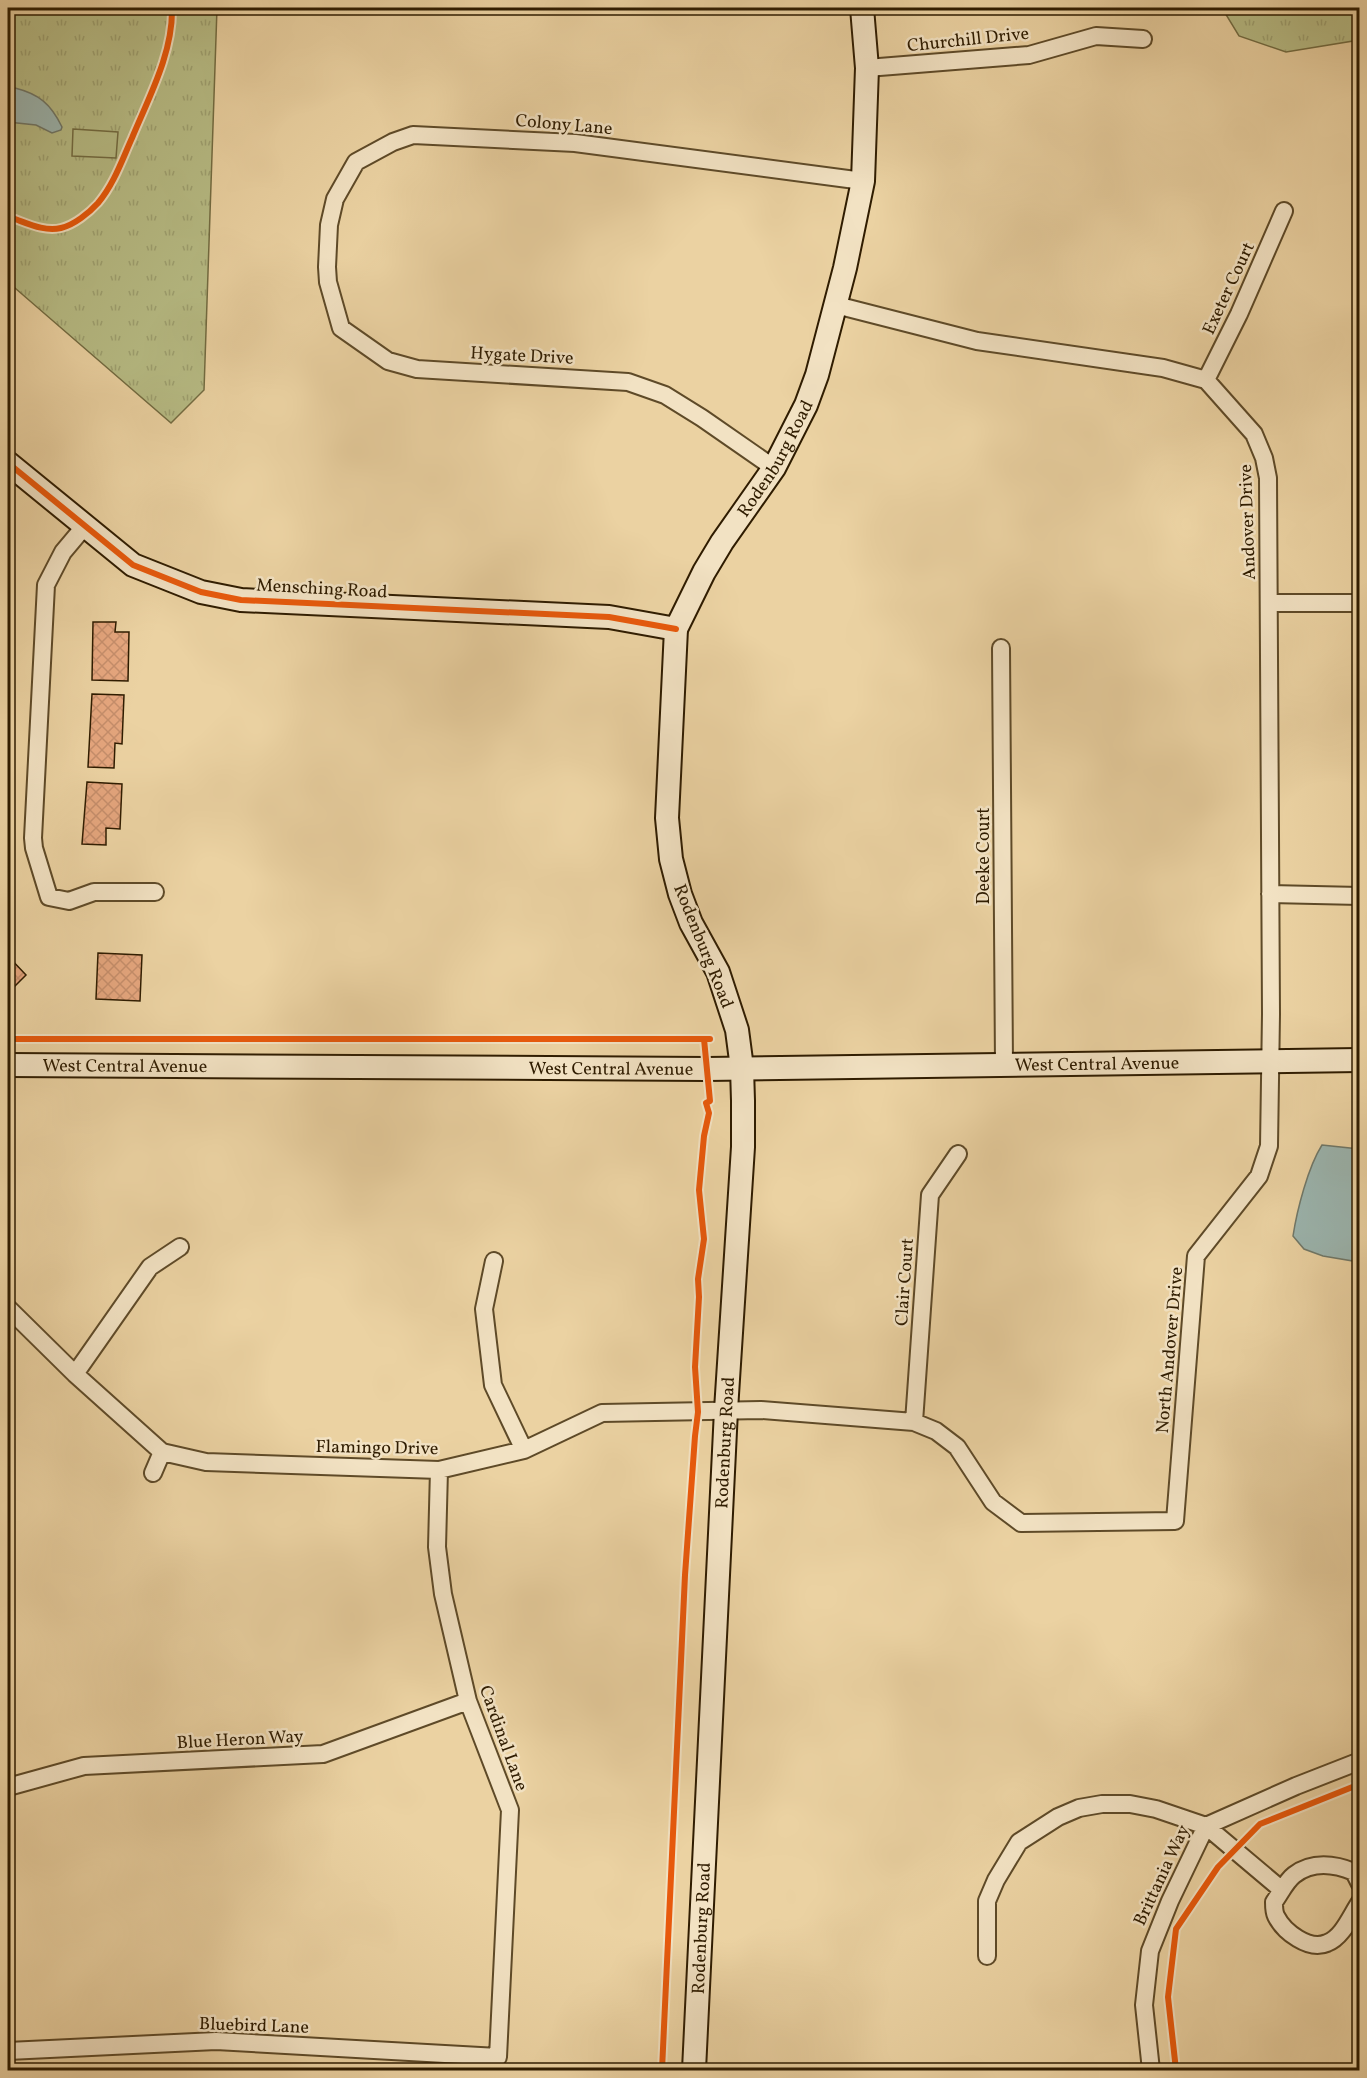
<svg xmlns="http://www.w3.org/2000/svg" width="1367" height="2078" viewBox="0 0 1367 2078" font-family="Vollkorn,serif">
	<defs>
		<pattern id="park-tufts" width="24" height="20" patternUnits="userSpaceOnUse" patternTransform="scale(1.5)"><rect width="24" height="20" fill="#b7bc85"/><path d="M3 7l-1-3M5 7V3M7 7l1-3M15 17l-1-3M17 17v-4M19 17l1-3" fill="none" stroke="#9ea171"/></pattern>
		<pattern id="building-cross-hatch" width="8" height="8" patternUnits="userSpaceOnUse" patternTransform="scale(1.5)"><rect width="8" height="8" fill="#e5a67e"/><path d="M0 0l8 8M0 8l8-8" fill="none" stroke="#c58e6b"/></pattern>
	</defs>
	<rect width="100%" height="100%" fill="#ebd2a2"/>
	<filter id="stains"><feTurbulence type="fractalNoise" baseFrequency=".00333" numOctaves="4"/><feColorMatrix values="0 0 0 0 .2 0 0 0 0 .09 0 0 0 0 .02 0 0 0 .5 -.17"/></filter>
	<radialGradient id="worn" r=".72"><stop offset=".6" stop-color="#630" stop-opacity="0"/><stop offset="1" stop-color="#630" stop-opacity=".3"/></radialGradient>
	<path fill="url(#park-tufts)" stroke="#736c42" stroke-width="1.5" d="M8,8H217L204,390L171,423L8,282Z
		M1222,8H1359V40L1286,52L1239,36Z"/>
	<path fill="#b7bc85" stroke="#736c42" stroke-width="1.5" d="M73,129L118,132L116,158L72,156Z"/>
	<path fill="#9bb5af" stroke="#707869" stroke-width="1.5" d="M15,88C39,94 51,104 62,127L61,130L52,133L36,125L8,122V90Z
		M1322,1145L1359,1149V1262L1323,1256L1304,1249L1293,1236C1297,1210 1308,1167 1322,1145Z"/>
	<path fill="url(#building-cross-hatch)" stroke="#2f1c00" stroke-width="1.5" d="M93,622H116L115,632H129L128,681L92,680Z
		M92,694L124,695L122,744L115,743L114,768L88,767Z
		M87,782L122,784L120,829L106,828V845L82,844Z
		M98,953L142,955L140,1001L96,999Z
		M8,956L26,975L8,993Z"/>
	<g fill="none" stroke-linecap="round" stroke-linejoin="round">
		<defs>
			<path id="street" d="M867,68L1029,55L1096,36L1143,39
				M1206,380L1239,314L1284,211
				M774,468L702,418L665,395L628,382L417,369L388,361L341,328L328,282L327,267L329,225L335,199L356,162L393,142L413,135L575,143L863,181
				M84,527L63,552L46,585L33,838L34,848L49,897L69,901L94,892H155
				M1269,603H1360
				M1001,648L1004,1065
				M1270,894L1360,896
				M494,1261L484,1309L493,1385L524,1450
				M8,1308L75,1374L162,1452L206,1462L439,1470L524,1450L602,1413L761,1410L914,1422L936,1431L957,1447L993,1502L1021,1523L1175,1521L1196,1256L1259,1176L1269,1146L1271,1014L1268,478L1264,458L1254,434L1206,380L1163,368L977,341L836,305
				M75,1374L150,1267L180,1247
				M914,1422L930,1195L958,1154
				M153,1473L162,1452
				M8,1787L84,1766L323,1754L468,1701
				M1360,1884L1354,1872C1335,1864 1312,1861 1294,1875C1286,1881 1280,1894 1274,1902C1274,1907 1274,1912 1276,1916C1284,1932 1309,1951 1327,1943C1343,1937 1351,1915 1360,1902
				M987,1956V1901L996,1880L1019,1842L1058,1817L1079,1808L1102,1804H1130L1156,1809L1206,1826L1282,1890
				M8,2051L216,2041L498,2057L510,1810L468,1701L443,1594L437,1547L439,1470
				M1151,2070L1144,2005L1150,1951L1170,1901L1206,1826L1296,1786L1360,1761"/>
			<g id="secondary">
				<path d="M8,463L133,565L201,592L241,600L609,617L676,629"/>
				<path id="s1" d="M8,1065L707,1069L1360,1060"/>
				<path id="s2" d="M694,2070L726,1410L743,1147V1101L742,1068L737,1030L718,972L691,923L680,894L671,859L667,818L676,629L704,572L722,542L774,468L806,405L817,375L845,268L863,181L867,68L862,8"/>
			</g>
		</defs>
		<use href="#street" stroke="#5e4a28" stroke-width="20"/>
		<use href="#secondary" stroke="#2f1c00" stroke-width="26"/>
		<use href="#street" stroke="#f2e2c3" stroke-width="16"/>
		<use href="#secondary" stroke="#f2e2c3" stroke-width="22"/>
		<defs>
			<path id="cycleway" d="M8,218H12C27,223 44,232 61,228C74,225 89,213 98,203C114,184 122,160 132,138C149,97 173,53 172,8
				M8,463L133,565L201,592L241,600L609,617L676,629
				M8,1039H710
				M662,2070L685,1575L695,1436L698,1412L695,1367L699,1297L698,1279L704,1239L699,1190L704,1136L709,1113L706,1103L710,1101L704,1039
				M1176,2070L1168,1997L1176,1929L1218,1867L1260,1824L1360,1784"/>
		</defs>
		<use href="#cycleway" stroke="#f2e2c3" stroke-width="10"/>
		<use href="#cycleway" stroke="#e8590c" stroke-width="6"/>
	</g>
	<g text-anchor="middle" stroke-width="5" stroke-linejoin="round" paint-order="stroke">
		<g font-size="18" fill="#2f1c00" stroke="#f2e2c3">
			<text transform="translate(968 39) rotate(-6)" y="6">Churchill Drive</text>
			<text transform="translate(564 124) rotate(5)" y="6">Colony Lane</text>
			<text transform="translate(1228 288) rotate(-65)" y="6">Exeter Court</text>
			<text transform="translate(522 355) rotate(3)" y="6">Hygate Drive</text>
			<text dy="6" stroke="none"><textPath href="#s2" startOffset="1654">Rodenburg Road</textPath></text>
			<text transform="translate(1247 522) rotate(-92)" y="6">Andover Drive</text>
			<text transform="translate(322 588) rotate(3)" y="6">Mensching Road</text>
			<text transform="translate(983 856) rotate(-90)" y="6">Deeke Court</text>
			<text transform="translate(704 946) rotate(68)" y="6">Rodenburg Road</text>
			<text dy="6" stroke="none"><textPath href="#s1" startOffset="1089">West Central Avenue</textPath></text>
			<text dy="6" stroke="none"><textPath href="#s1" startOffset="117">West Central Avenue</textPath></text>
			<text dy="6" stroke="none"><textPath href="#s1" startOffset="603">West Central Avenue</textPath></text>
			<text transform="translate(904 1282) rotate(-86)" y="6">Clair Court</text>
			<text transform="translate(1169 1350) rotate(-85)" y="6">North Andover Drive</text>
			<text dy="6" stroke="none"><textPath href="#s2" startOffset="628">Rodenburg Road</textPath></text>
			<text transform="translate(377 1447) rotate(1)" y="6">Flamingo Drive</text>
			<text transform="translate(504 1738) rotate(70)" y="6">Cardinal Lane</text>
			<text transform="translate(240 1739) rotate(-3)" y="6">Blue Heron Way</text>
			<text transform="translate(1161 1875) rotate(-65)" y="6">Brittania Way</text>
			<text dy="6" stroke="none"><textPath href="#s2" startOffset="142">Rodenburg Road</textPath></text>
			<text transform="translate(254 2025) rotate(2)" y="6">Bluebird Lane</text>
		</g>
	</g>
	<rect width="1367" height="2078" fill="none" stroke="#ebd2a2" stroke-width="30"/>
	<rect x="9" y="9" width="1349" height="2060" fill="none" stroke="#2f1c00" stroke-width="3"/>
	<rect x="15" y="15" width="1337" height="2048" fill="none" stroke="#2f1c00" stroke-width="1.5"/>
	<rect width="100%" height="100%" filter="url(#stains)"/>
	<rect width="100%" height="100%" fill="url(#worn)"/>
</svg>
